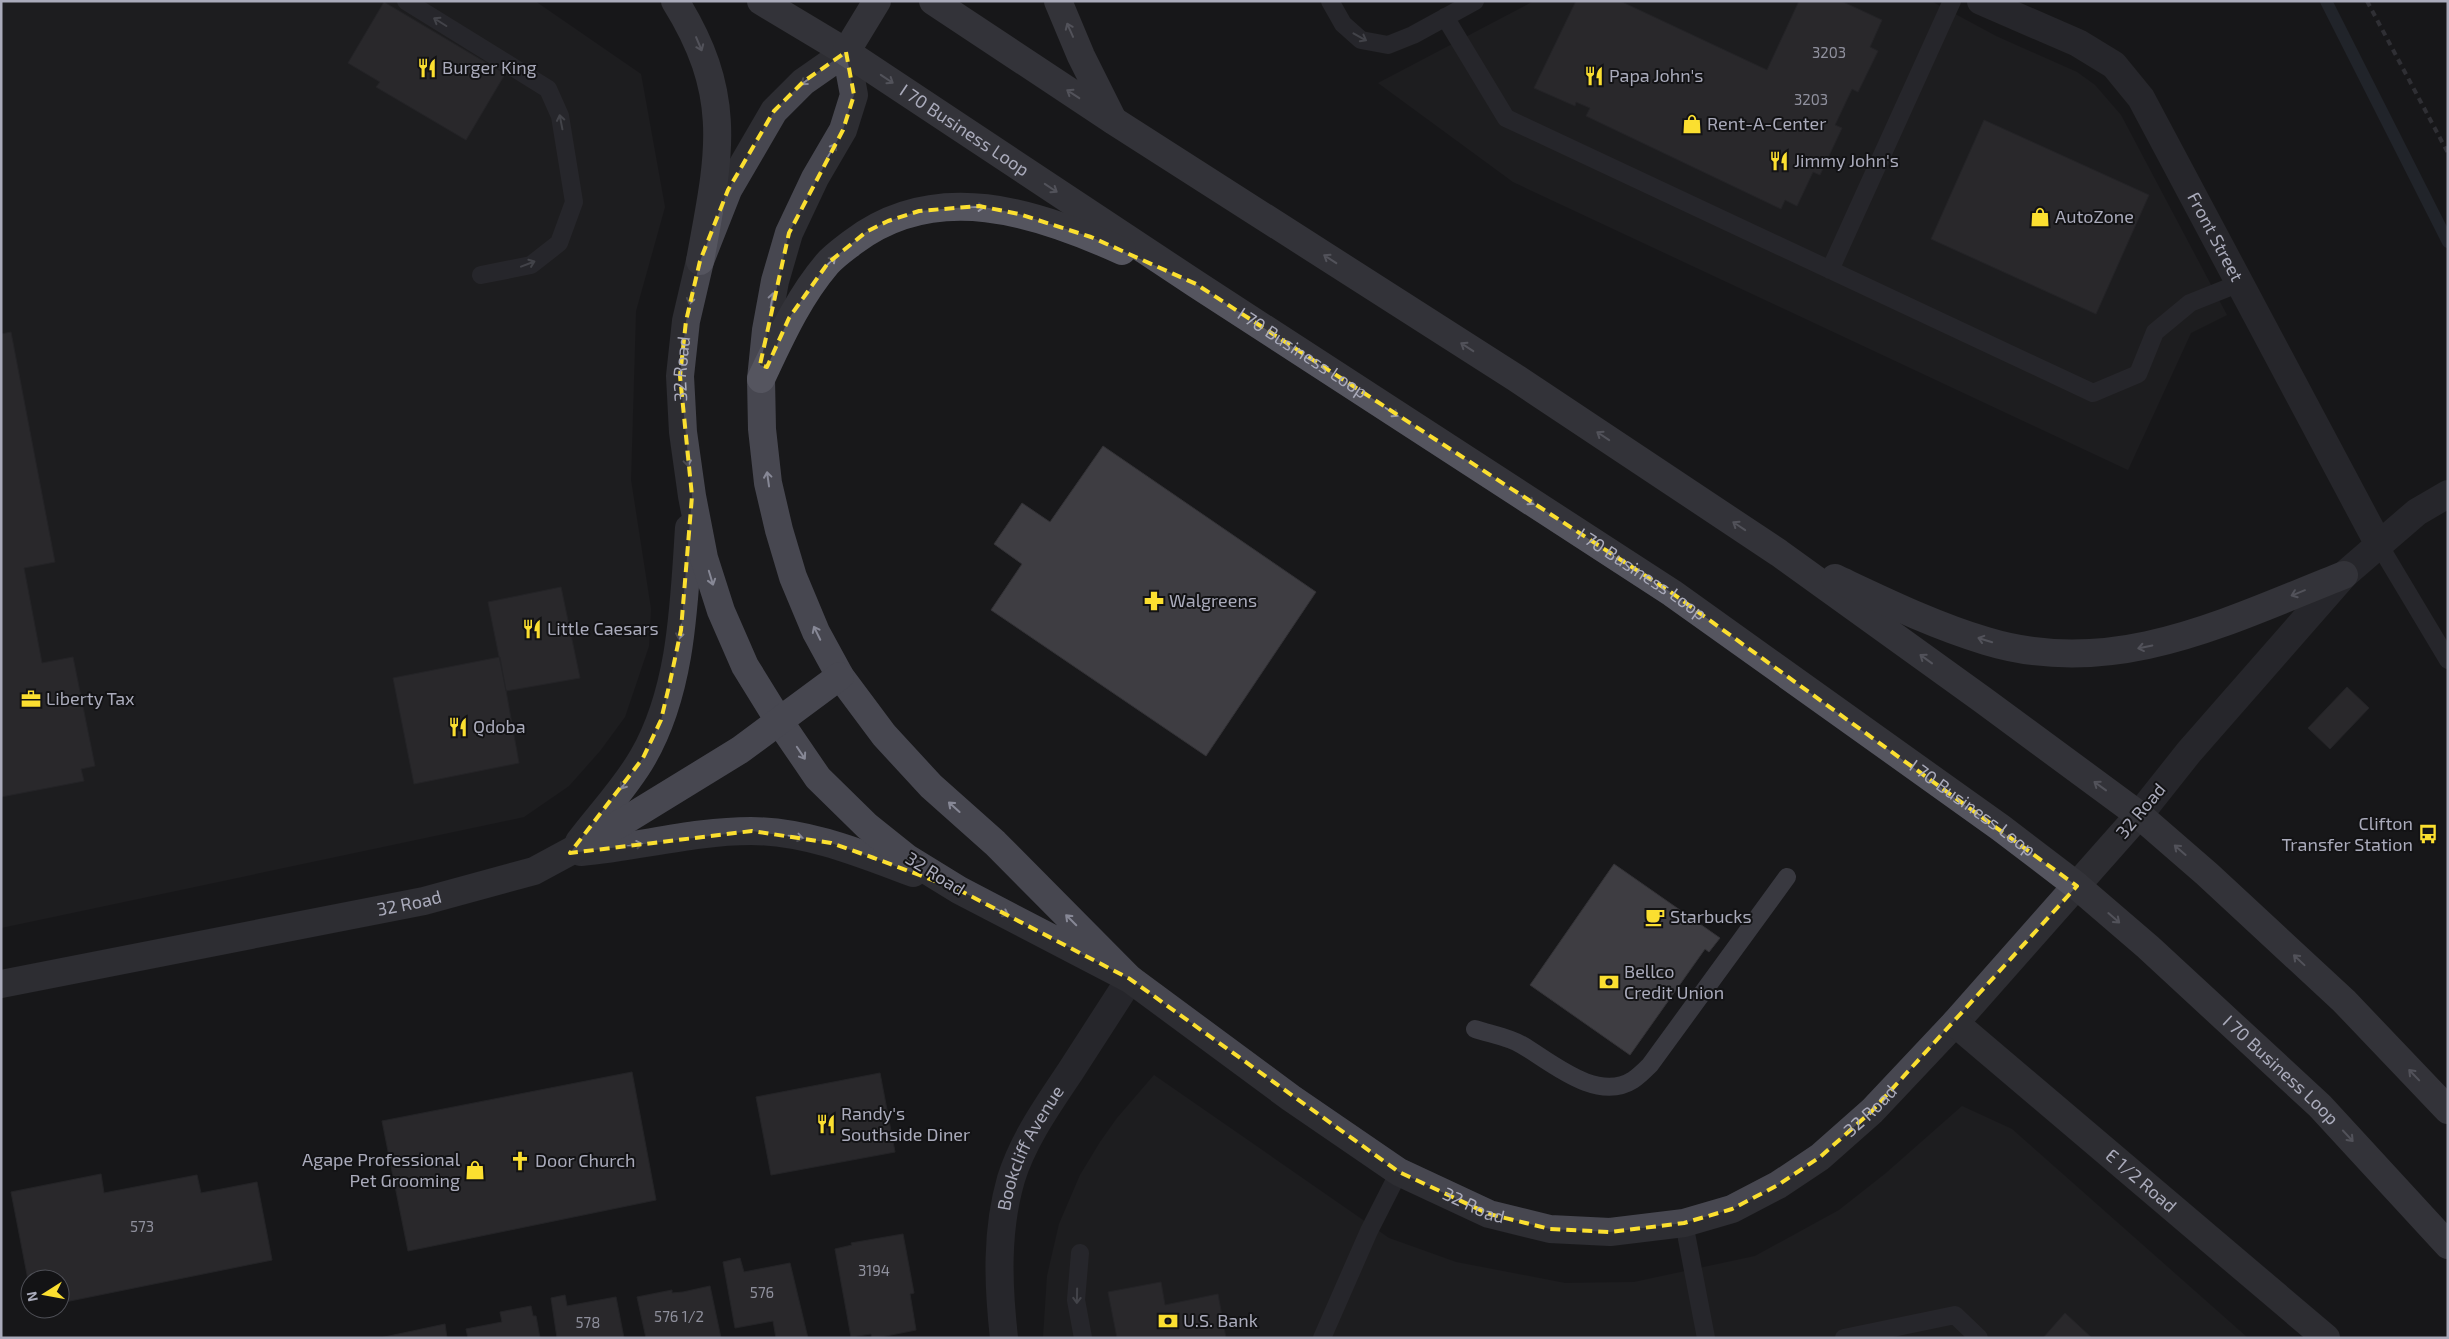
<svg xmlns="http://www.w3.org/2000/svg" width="2449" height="1339" viewBox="0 0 2449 1339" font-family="'Exo 2',sans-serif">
	<rect width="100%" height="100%" fill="#18181a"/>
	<path fill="#252427" d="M1,1H535L641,74L665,207L636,311L631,480L651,609L649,646L625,717L600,751L569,786L524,817L1,928Z
		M1534,1H1931L1996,36L2077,72L2095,85L2121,115L2227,315L2191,333L2128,470L1513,182L1378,83Z
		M1154,1075L1389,1238L1456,1262L1565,1283L1634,1282L1755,1256L1839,1210L1886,1173L1962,1106L2012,1129L2248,1338H1043L1047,1276L1059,1224L1080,1175L1100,1142L1117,1118Z"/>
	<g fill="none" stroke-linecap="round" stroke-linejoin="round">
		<path stroke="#2d333f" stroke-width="12" d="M2326,1L2448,242"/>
	</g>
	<path fill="#3e3d42" stroke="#333236" d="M1576,1H1620L1767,70L1799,1H1841L1882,20L1870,47L1878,51L1858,92L1852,89L1835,125L1842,128L1820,175L1813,172L1797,206L1785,200L1781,209L1586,116L1590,108L1576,102L1575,106L1534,88Z
		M384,2L505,74L466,140L376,87L380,82L348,63Z
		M1984,120L2149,195L2096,314L1931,239Z
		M11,332L55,562L24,568L42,663L73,657L95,766L81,769L84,781L1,797V334Z
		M1103,446L1316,592L1206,756L991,610L1022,564L994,544L1022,503L1050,522Z
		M561,587L580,678L506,691L488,602Z
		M500,657L519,763L414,784L393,678Z
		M2347,687L2369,708L2330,749L2308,728Z
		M1614,864L1720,938L1709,952L1705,949L1630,1055L1530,985Z
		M632,1072L656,1200L408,1251L382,1121Z
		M880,1073L895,1152L771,1175L756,1097Z
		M101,1174L104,1193L197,1175L201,1193L257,1182L272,1260L60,1303V1279H30V1290L11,1192Z
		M903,1234L914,1293L910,1294L916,1330L876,1338H872L871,1334L851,1337L835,1249L852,1245L851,1243Z
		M740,1258L744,1272L790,1263L808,1338H776L773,1321L735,1328L723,1262Z
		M1161,1282L1165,1305L1218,1294L1226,1338H1117L1108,1292Z
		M710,1286L721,1338H646L637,1297L672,1290V1293L683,1292Z
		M565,1295L567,1306L616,1297L624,1338H557L551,1298Z
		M531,1306L533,1316H536L540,1338H468L466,1329L502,1322L500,1312Z
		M2065,1313L2092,1338H2043Z
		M445,1324L447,1338H380Z"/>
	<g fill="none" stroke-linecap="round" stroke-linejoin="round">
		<path stroke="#393940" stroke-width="18" d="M406,1L548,89L560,116L574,202L559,243L531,265L481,275
			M1330,1L1343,24L1361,40L1388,45L1413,35L1475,1
			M1445,17L1506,118L2093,393L2138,374L2155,332L2190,303L2240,283
			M1830,270L1952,1
			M2378,543L2448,660
			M1475,1029C1490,1034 1509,1037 1522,1045C1551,1062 1597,1103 1633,1080C1639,1076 1645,1070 1650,1065L1787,877
			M1684,1223L1706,1338
			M1080,1253L1076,1300L1083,1338
			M1322,1338L1369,1231L1399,1172
			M1844,1338L1955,1315L1979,1338"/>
		<g stroke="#393940" stroke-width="28">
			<path id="s1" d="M1981,1L2078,43L2114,65L2141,98L2378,543"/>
			<path d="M2139,815L2189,752L2344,575L2417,512L2448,494"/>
			<path id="s2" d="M1004,1338C998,1284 996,1231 1011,1179C1023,1140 1048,1105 1070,1072C1090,1041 1110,1010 1130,979"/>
		</g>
		<g stroke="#474750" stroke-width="28">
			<path d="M579,842C600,814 626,787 643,757C682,689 684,604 689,528"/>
			<path d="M581,852C638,847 694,831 751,831C807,831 862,854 913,873"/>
			<path id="s3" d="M1130,979L959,890L907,858L867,826L818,778L779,721L745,666L721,611L704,558L692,496L683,432L680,376L686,321L700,261L728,190L774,111L803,82L846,52L854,95L843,130L815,178L789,233L775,281L766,330L761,379L762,429L768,483L779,530L793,577L816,632L840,676L884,735L931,786L995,843L1130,979L1291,1098L1399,1172L1489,1214L1550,1229L1610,1232L1684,1223L1732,1209L1778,1185L1820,1157L1872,1111L1955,1023L2139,815"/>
			<path id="s4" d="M1,984L424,901L534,871L608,831L740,750L840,676"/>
			<path id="s5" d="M1955,1023L2326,1338"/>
		</g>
		<g stroke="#55555f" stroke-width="28">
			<path d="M675,1C735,97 719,157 700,261"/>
			<path id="s6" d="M761,1L846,52L1196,284L1672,593L2001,828L2077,886L2148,947L2320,1106L2448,1245"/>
			<path d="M933,1L1114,121L1516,378L1779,553L1983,700L2139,815L2207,874L2344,1001L2448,1110"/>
			<path d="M1058,1L1081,56L1113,120"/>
			<path d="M846,52L877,1"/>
			<path d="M761,379C780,339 798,298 827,264C834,256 844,249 853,242C936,179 1036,212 1122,251"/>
			<path d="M1835,578C1884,601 1933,625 1986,641C2114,680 2227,621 2344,575"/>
		</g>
		<path stroke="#4c4c55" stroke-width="4" stroke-dasharray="6 5" stroke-linecap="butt" d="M2367,1L2448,153"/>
	</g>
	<defs><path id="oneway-shaft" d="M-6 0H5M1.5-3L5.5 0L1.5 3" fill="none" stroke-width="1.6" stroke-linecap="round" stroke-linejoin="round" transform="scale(1.25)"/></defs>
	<g stroke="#777884">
		<use href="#oneway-shaft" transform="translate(440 22) rotate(-148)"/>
		<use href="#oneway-shaft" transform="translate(1360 37) rotate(29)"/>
		<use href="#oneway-shaft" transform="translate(561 122) rotate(-101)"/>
		<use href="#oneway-shaft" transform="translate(528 264) rotate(-21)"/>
		<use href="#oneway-shaft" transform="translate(1077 1296) rotate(91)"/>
	</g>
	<g stroke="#999aa9">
		<use href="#oneway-shaft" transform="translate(1070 30) rotate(-114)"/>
		<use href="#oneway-shaft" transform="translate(699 44) rotate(67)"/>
		<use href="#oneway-shaft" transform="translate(887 79) rotate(34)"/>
		<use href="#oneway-shaft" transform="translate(1073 94) rotate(-147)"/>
		<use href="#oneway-shaft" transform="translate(1051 188) rotate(34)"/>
		<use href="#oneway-shaft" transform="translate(977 207) rotate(4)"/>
		<use href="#oneway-shaft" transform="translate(1330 259) rotate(-147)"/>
		<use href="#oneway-shaft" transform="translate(830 262) rotate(-45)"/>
		<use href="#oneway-shaft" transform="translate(1467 347) rotate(-147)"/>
		<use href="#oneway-shaft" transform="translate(1392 412) rotate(33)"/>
		<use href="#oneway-shaft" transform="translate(1603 436) rotate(-146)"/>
		<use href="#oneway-shaft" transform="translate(1528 500) rotate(33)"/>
		<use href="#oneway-shaft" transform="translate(1739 526) rotate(-146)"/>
		<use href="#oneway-shaft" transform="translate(2298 593) rotate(158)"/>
		<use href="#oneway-shaft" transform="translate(1985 640) rotate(-163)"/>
		<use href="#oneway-shaft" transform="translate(2145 647) rotate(168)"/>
		<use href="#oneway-shaft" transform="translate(1926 659) rotate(-144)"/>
		<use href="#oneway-shaft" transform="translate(2100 786) rotate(-144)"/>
		<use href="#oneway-shaft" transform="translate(2180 850) rotate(-139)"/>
		<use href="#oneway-shaft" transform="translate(2114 918) rotate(41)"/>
		<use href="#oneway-shaft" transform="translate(2299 960) rotate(-137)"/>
		<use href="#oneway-shaft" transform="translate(2414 1075) rotate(-134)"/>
		<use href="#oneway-shaft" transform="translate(2348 1136) rotate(47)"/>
	</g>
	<g stroke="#878896">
		<use href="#oneway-shaft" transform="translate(807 80) rotate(142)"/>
		<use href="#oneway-shaft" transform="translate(832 150) rotate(-59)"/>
		<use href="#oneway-shaft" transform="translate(691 297) rotate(103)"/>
		<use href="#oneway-shaft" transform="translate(772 300) rotate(-80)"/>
		<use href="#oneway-shaft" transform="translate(687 459) rotate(82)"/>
		<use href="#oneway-shaft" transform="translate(768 479) rotate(-98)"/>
		<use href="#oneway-shaft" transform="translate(711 578) rotate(73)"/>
		<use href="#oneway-shaft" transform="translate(680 632) rotate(99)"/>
		<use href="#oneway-shaft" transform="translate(817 633) rotate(-116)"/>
		<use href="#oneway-shaft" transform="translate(801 753) rotate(56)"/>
		<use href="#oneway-shaft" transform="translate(625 783) rotate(126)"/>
		<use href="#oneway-shaft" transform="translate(954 807) rotate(-138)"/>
		<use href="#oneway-shaft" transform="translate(796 837) rotate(10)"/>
		<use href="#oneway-shaft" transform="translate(635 845) rotate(-10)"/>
		<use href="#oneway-shaft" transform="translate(1002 912) rotate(27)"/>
		<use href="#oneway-shaft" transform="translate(1071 920) rotate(-135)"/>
	</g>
	<path d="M0 0H2449V1339H0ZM846,52L854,95L843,130L789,233L760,365L767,367L789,318L828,263L866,232L888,221L919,211L979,206L1019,214L1091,237L1196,284L1672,593L2077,886L1872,1111L1820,1157L1778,1185L1732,1209L1684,1223L1610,1232L1550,1229L1489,1214L1399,1172L1130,979L959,890L874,858L831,843L752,831L570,853L643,758L661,720L670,682L681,630L692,496L680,376L686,321L700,261L728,190L774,111L803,82Z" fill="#18181a" fill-opacity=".55" fill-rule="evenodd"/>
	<path fill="none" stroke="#fbdf30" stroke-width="4" stroke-dasharray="10 6" stroke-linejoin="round" d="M846,52L854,95L843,130L789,233L760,365L767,367L789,318L828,263L866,232L888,221L919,211L979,206L1019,214L1091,237L1196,284L1672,593L2077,886L1872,1111L1820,1157L1778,1185L1732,1209L1684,1223L1610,1232L1550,1229L1489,1214L1399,1172L1130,979L959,890L874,858L831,843L752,831L570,853L643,758L661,720L670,682L681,630L692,496L680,376L686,321L700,261L728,190L774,111L803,82Z"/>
	<defs>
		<symbol id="restaurant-bare" viewBox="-9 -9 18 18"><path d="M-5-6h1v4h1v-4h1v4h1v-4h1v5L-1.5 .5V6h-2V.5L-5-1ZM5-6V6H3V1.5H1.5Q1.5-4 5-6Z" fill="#fbdf30" stroke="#131315" stroke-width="2.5" paint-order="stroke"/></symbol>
		<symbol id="shop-bare" viewBox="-9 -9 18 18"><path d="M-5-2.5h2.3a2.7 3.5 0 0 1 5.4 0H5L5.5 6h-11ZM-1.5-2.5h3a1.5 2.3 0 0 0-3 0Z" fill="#fbdf30" stroke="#131315" stroke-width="2.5" paint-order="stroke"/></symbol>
		<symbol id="pharmacy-bare" viewBox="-9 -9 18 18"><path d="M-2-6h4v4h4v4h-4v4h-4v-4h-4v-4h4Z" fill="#fbdf30" stroke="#131315" stroke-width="2.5" paint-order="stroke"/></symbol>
		<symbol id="office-bare" viewBox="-9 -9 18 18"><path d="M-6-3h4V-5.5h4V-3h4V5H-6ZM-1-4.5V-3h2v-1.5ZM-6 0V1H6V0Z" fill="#fbdf30" stroke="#131315" stroke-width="2.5" paint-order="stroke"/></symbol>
		<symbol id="bus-bare" viewBox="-9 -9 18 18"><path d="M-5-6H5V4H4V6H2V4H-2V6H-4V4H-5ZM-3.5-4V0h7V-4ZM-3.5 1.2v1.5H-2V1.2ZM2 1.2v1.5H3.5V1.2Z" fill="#fbdf30" stroke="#131315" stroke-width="2.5" paint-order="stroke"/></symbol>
		<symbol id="cafe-bare" viewBox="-9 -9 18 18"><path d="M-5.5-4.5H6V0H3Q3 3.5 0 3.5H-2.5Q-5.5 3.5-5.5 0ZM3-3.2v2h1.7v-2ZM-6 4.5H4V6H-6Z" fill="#fbdf30" stroke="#131315" stroke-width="2.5" paint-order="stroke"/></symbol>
		<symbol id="bank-bare" viewBox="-9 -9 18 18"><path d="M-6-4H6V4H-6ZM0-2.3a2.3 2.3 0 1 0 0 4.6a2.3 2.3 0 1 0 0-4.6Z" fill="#fbdf30" stroke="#131315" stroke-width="2.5" paint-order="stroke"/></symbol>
		<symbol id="church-bare" viewBox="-9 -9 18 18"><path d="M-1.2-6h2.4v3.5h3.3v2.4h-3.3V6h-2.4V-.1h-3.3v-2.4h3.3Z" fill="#fbdf30" stroke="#131315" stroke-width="2.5" paint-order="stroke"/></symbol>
	</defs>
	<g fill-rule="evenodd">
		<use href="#restaurant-bare" x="413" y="54" width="28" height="28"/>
		<use href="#restaurant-bare" x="1580" y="62" width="28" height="28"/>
		<use href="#shop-bare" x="1678" y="110" width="28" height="28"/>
		<use href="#restaurant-bare" x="1765" y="147" width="28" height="28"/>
		<use href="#shop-bare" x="2026" y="203" width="28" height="28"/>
		<use href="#pharmacy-bare" x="1140" y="587" width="28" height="28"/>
		<use href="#restaurant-bare" x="518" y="615" width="28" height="28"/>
		<use href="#office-bare" x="17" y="685" width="28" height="28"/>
		<use href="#restaurant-bare" x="444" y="713" width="28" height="28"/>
		<use href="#bus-bare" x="2414" y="820" width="28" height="28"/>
		<use href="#cafe-bare" x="1641" y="903" width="28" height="28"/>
		<use href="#bank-bare" x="1595" y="968" width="28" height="28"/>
		<use href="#restaurant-bare" x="812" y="1110" width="28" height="28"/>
		<use href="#church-bare" x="506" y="1147" width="28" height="28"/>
		<use href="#shop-bare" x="461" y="1156" width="28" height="28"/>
		<use href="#bank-bare" x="1154" y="1307" width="28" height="28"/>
	</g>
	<g text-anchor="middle" stroke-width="4" stroke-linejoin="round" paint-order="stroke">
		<g font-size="15" fill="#8f909d">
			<text x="1829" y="58">3203</text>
			<text x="1811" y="105">3203</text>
			<text x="142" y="1232">573</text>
			<text x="874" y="1276">3194</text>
			<text x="762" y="1298">576</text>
			<text x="679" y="1322">576 1/2</text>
			<text x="588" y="1328">578</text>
		</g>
		<g font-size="18" fill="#aaabbb" stroke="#131315" text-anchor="start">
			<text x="442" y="74">Burger King</text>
			<text x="1609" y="82">Papa John's</text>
			<text x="1707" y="130">Rent-A-Center</text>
			<text x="1794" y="167">Jimmy John's</text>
			<text x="2055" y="223">AutoZone</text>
			<text x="1169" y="607">Walgreens</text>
			<text x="547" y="635">Little Caesars</text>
			<text x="46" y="705">Liberty Tax</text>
			<text x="473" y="733">Qdoba</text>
			<text x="2413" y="830" text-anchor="end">Clifton<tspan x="2413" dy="21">Transfer Station</tspan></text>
			<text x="1670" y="923">Starbucks</text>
			<text x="1624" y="978">Bellco<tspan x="1624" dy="21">Credit Union</tspan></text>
			<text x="841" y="1120">Randy's<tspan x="841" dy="21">Southside Diner</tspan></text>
			<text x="460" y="1166" text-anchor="end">Agape Professional<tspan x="460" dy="21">Pet Grooming</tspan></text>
			<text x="535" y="1167">Door Church</text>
			<text x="1183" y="1327">U.S. Bank</text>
		</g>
		<g font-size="18" fill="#aaabbb" stroke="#131315">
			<text dy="6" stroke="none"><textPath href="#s6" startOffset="241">I 70 Business Loop</textPath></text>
			<text dy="6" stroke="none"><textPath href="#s1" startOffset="348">Front Street</textPath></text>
			<text dy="6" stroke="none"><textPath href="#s6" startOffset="646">I 70 Business Loop</textPath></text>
			<text dy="6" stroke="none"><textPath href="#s3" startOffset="814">32 Road</textPath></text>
			<text dy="6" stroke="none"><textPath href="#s6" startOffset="1051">I 70 Business Loop</textPath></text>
			<text dy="6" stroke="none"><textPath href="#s6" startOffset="1456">I 70 Business Loop</textPath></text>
			<text transform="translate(2141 811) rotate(-50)" y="6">32 Road</text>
			<text transform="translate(935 874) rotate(32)" y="6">32 Road</text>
			<text dy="6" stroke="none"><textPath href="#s4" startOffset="416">32 Road</textPath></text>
			<text dy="6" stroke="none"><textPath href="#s6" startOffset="1861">I 70 Business Loop</textPath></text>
			<text dy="6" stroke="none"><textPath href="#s3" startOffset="3111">32 Road</textPath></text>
			<text dy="6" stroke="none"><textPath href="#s2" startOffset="196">Bookcliff Avenue</textPath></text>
			<text dy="6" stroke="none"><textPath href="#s5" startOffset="244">E 1/2 Road</textPath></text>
			<text dy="6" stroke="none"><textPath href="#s3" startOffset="2676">32 Road</textPath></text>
		</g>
	</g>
	<rect width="2449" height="1339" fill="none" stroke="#aaabbb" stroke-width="5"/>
	<g transform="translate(45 1294) rotate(259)"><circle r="24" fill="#131315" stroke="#4f5057"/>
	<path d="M0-4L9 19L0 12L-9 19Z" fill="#fbdf30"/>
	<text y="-8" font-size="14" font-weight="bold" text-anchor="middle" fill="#aaabbb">N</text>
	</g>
</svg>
